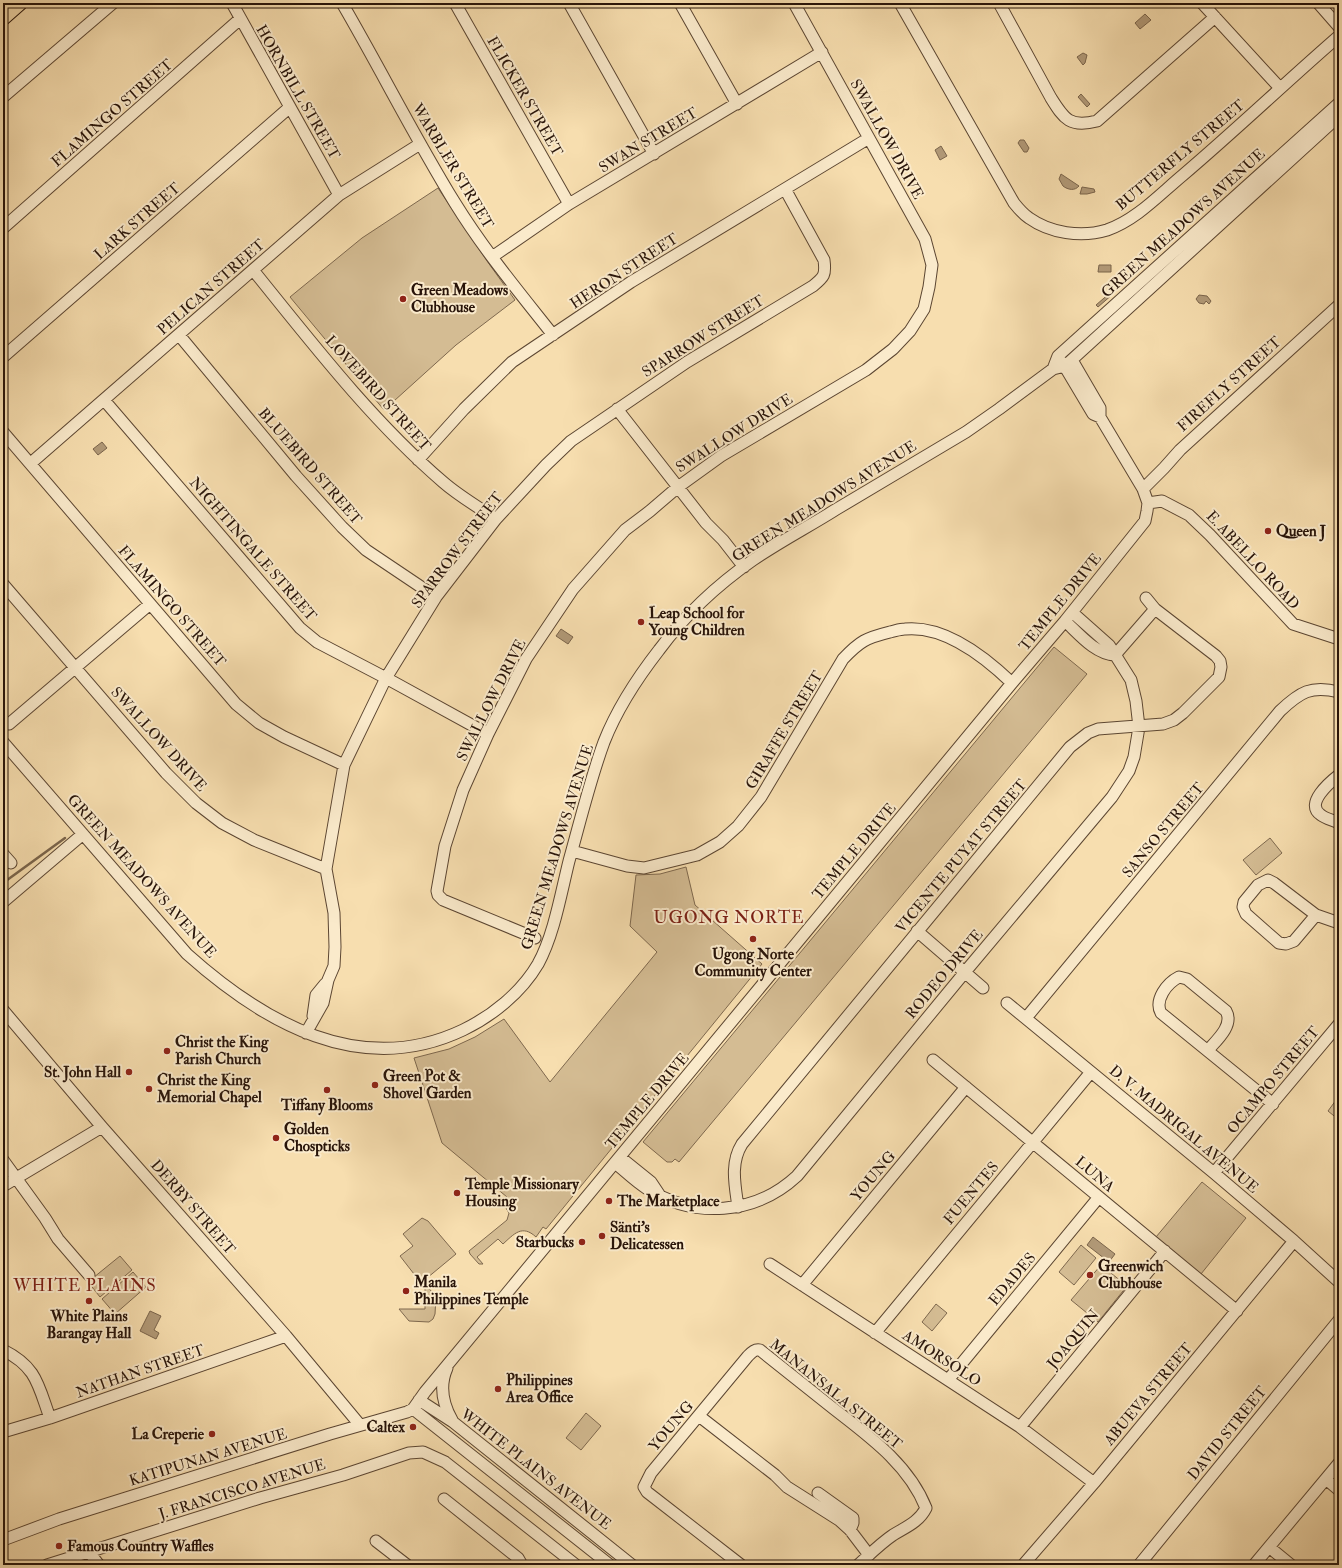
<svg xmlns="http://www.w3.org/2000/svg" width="1342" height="1568" viewBox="0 0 1342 1568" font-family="'IM FELL Double Pica',serif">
	<rect width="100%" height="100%" fill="#f7deaf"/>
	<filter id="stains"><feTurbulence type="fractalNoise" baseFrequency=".005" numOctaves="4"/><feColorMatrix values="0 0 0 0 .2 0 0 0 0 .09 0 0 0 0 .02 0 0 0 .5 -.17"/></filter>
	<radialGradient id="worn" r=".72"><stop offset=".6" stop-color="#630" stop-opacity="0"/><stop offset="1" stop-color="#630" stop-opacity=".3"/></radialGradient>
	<path fill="#d4bc93" stroke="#7e684e" d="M438,188L487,261L515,300L456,345L384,410L290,297L362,238Z
		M1054,647L1087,674L679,1162L675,1159L672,1162H667L643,1142Z
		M1270,838L1282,853L1256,875L1243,860Z
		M686,867L695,905L762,964L546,1229L543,1227L536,1237C522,1224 514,1234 503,1244L498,1239L477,1257L483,1264H479L470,1254L469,1251L507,1220L509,1213L503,1203L507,1197L442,1143L414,1058L449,1049L475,1037L504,1019L550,1082L657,952L630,926L636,875L660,874Z
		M1339,1096V1120L1328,1111Z
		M1202,1182L1246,1218L1201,1274L1156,1237Z
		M422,1218L428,1221L456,1254L421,1283L400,1256L413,1246L403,1234Z
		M1081,1245L1096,1258L1074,1285L1059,1272Z
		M120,1256L132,1270L100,1297L88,1282Z
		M1101,1265L1127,1286L1098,1322L1071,1300Z
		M133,1272L146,1287L115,1314L102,1299Z
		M427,1286L436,1297L435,1314L433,1319L429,1322L409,1321L399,1309H425V1287Z
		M936,1304L947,1313L932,1331L922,1322Z
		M586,1413L601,1426L581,1450L566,1438Z"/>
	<path fill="#b19977" stroke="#7a644b" d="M1145,14L1151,20L1140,29L1135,23Z
		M1083,53L1087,55L1085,63L1083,65L1077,57Z
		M1081,94L1090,104L1087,107L1078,97Z
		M1020,140H1024L1029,148L1027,152H1024L1018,143Z
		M941,146L947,156L940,160L935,150Z
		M1061,174L1079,186C1075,191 1068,190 1063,186L1059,179Z
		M1082,187L1094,189L1095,192L1087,194H1080Z
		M1099,265H1111V272H1098Z
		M1111,292L1113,294L1098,307L1096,305Z
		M1199,295L1207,296L1211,301L1209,304L1206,301L1204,304L1199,303L1196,299Z
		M102,442L107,448L98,455L93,449Z
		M561,629L573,637L568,644L556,636Z
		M1093,1237L1115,1254L1109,1262L1087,1245Z
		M150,1311L161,1316L154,1330L159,1333L156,1339L140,1331Z"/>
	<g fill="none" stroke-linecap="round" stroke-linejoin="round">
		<path stroke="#7a644b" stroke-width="2.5" d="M3,883L65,838"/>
		<defs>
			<path id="minor" d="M232,3L339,195
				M342,3C381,70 415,138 455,203C484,250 519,292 553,335
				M455,3L569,204
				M569,3L654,154
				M680,3L737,104
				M900,3L1014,203C1018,208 1023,214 1029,218C1050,233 1081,238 1107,230C1136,220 1159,195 1183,175C1236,130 1286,82 1339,36
				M999,3L1051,98C1064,119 1070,128 1097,121L1215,17
				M1202,3L1280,88
				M1318,3L1339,27
				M3,97L113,3
				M3,228L240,19
				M492,257L569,204L822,52
				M253,270C312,343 372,421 443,482C459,496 478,507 496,519
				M179,335L296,476L342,527L366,550L436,597
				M3,357L290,107
				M1062,362L1093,414L1100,417
				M1053,369L1058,356L1339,103
				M104,400L300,628L317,642L386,678L488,734
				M617,409L706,523L723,540L744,567
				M3,432L236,704L259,723L284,737L344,765
				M418,460L464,409L512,362L631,282L869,138
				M31,463L339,195L420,144
				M1143,489L1164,468L1180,450L1339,305
				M1148,503L1162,501L1189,515L1210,535L1293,624L1339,639
				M3,584L166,773L196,803L222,823L254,840L326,869
				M1065,621C1079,634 1095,654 1115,655
				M1115,655L1155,609
				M9,724L150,604
				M3,742L187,954C263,1022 360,1079 463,1030C492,1016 521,993 538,964C554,935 561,893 569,861C580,822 590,780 604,742C617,709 638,677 659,650C685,615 717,585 753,560C779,542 808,527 835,510C879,484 922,458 966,432L999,409L1053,369L1065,366L1339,116
				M1339,775C1330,782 1304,804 1321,815C1326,819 1333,820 1339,823
				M572,851L627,866L644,868L697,855L720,842L738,826L761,797L843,659C860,641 866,638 890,632C895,631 900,629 905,629C945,625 985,657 1012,683
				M3,854L11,863
				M3,902L83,834
				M1316,915L1294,941L1286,944L1279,943L1246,914L1243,907L1244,902L1258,885L1268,880L1274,883L1316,915L1339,923
				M917,931L983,988
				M535,938L443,900L438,895L437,891L445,846L463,790L488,734L526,659L573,589L625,530L650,511L678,487L721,456L866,370L893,349L910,331L924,309L929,287L932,265L925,239L794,3
				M1007,1003L1214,1173L1294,1241L1339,1282
				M3,1010L102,1127L286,1336L360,1425
				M313,1016L316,995L325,984
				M1026,1018L1280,711C1300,692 1311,685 1339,692
				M306,1033L323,1003L328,980L334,966L335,947L334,913L326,869L344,765L386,678L436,597L496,519L546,465L571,441L687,362L813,286C824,277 826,275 824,260L785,189
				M1208,1050C1217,1040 1234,1025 1226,1011L1187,979L1179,977C1167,983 1154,1000 1161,1013L1273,1104
				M933,1060L1237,1311
				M620,1157L651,1182L659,1194
				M3,1160L45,1218L58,1239L89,1275
				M615,1163C625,1171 635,1181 646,1188C694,1219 755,1215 797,1176L965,972L1112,797L1129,771L1134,757L1139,727L1136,701L1131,680L1109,645L1073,613
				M1214,1173L1339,1024
				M3,1186L102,1127
				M738,1207C735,1185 730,1163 742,1144L1070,747L1088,733L1098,729L1163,724L1174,720L1183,713L1219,677L1221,667L1220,661L1216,656L1155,609L1146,598
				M770,1264L1020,1427L1094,1483
				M802,1285L966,1087
				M875,1333L1091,1072
				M3,1350C37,1367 38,1385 50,1418
				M447,1368C439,1386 443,1404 452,1420
				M948,1380L1099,1197
				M419,1400L453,1422L632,1565
				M413,1409L610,1565
				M699,1416L775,1475L787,1487L839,1520L850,1530L869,1555
				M1020,1427L1165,1251
				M3,1432L50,1418L286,1336
				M1326,1479L1339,1490
				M818,1493L853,1518V1523L850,1530
				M444,1499L518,1558L522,1565
				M3,1540L59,1519L330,1434L407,1412L413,1409L425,1392L1012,683L1065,621L1145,521L1147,511L1148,503L1143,489L1100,417V408L1072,360
				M376,1541L407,1565
				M1269,1547L1291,1565
				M89,1552L99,1565
				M47,1565L260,1498L343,1475L409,1453L423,1452L445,1462L576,1565
				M741,1565L647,1492L644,1487L651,1473L748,1356C752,1352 755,1349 760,1350C785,1370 810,1390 834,1409C870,1437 909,1465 926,1508C919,1522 906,1527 893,1535C881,1543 869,1555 858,1565
				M1023,1565L1094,1483L1294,1241
				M1139,1565L1339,1320
				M1254,1565L1339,1463"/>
			<path id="major" d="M3,18L20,3"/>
		</defs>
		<use href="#minor" stroke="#5c4632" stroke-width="13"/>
		<use href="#major" stroke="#281409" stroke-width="16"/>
		<use href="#minor" stroke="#faeacb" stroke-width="11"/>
		<use href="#major" stroke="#f7deaf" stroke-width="14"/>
	</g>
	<g fill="#8f2418" stroke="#faeacb" stroke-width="1.5">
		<circle cx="403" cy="299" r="4"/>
		<circle cx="1268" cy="531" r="4"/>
		<circle cx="641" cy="622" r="4"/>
		<circle cx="753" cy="939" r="4"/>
		<circle cx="167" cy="1051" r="4"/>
		<circle cx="129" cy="1072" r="4"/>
		<circle cx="375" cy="1085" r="4"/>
		<circle cx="149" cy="1089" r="4"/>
		<circle cx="327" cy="1090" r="4"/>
		<circle cx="276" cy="1138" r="4"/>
		<circle cx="457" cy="1193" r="4"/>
		<circle cx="609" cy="1201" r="4"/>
		<circle cx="602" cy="1236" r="4"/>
		<circle cx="582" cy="1242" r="4"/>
		<circle cx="1090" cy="1275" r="4"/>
		<circle cx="406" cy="1291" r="4"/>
		<circle cx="89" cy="1301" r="4"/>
		<circle cx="498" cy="1389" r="4"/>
		<circle cx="413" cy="1427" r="4"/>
		<circle cx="212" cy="1434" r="4"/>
		<circle cx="59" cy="1546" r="4"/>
	</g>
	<g text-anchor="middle" stroke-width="4" stroke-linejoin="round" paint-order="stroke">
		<g font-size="15" fill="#281409" stroke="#faeacb">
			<text transform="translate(298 92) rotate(60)" y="5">HORNBILL STREET</text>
			<text transform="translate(525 96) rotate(60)" y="5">FLICKER STREET</text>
			<text transform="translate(112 113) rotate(-41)" y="5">FLAMINGO STREET</text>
			<text transform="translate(887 139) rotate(61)" y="5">SWALLOW DRIVE</text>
			<text transform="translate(648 140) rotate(-31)" y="5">SWAN STREET</text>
			<text transform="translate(1180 155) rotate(-40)" y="5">BUTTERFLY STREET</text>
			<text transform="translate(453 166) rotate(59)" y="5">WARBLER STREET</text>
			<text transform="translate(137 221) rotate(-41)" y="5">LARK STREET</text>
			<text transform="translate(1183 223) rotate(-42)" y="5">GREEN MEADOWS AVENUE</text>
			<text transform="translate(624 271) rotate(-33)" y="5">HERON STREET</text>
			<text transform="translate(211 287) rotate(-41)" y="5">PELICAN STREET</text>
			<text transform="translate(703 336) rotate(-32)" y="5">SPARROW STREET</text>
			<text transform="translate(1229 384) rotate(-42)" y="5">FIREFLY STREET</text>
			<text transform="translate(378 393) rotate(48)" y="5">LOVEBIRD STREET</text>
			<text transform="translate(734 433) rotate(-32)" y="5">SWALLOW DRIVE</text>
			<text transform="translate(310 466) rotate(49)" y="5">BLUEBIRD STREET</text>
			<text transform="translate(824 501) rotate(-32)" y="5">GREEN MEADOWS AVENUE</text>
			<text transform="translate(253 549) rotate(49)" y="5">NIGHTINGALE STREET</text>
			<text transform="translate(457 550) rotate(-53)" y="5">SPARROW STREET</text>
			<text transform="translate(1253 560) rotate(47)" y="5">E. ABELLO ROAD</text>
			<text transform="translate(1060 602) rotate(-51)" y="5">TEMPLE DRIVE</text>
			<text transform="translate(172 606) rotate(49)" y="5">FLAMINGO STREET</text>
			<text transform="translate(491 700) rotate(-63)" y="5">SWALLOW DRIVE</text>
			<text transform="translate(784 730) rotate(-59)" y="5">GIRAFFE STREET</text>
			<text transform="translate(159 739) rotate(48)" y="5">SWALLOW DRIVE</text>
			<text transform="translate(1163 830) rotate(-50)" y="5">SANSO STREET</text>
			<text transform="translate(557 847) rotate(-73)" y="5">GREEN MEADOWS AVENUE</text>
			<text transform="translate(854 851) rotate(-50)" y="5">TEMPLE DRIVE</text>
			<text transform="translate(961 856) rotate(-50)" y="5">VICENTE PUYAT STREET</text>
			<text transform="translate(142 876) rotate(48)" y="5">GREEN MEADOWS AVENUE</text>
			<text transform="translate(944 974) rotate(-50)" y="5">RODEO DRIVE</text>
			<text transform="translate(1273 1080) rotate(-50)" y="5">OCAMPO STREET</text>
			<text transform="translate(647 1101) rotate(-50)" y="5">TEMPLE DRIVE</text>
			<text transform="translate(1184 1129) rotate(40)" y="5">D. V. MADRIGAL AVENUE</text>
			<text transform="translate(1095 1174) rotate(40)" y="5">LUNA</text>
			<text transform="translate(873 1176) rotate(-50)" y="5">YOUNG</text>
			<text transform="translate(971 1193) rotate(-50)" y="5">FUENTES</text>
			<text transform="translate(193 1207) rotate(49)" y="5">DERBY STREET</text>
			<text transform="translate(1012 1279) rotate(-50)" y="5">EDADES</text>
			<text transform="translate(1073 1339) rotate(-50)" y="5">JOAQUIN</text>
			<text transform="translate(942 1358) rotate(33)" y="5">AMORSOLO</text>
			<text transform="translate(140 1371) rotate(-19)" y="5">NATHAN STREET</text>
			<text transform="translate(836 1394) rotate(39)" y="5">MANANSALA STREET</text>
			<text transform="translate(1148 1394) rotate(-50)" y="5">ABUEVA STREET</text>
			<text transform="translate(671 1426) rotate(-50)" y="5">YOUNG</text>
			<text transform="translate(1227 1433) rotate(-51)" y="5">DAVID STREET</text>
			<text transform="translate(208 1457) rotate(-17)" y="5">KATIPUNAN AVENUE</text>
			<text transform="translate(536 1469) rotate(38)" y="5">WHITE PLAINS AVENUE</text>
			<text transform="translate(242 1489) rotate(-17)" y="5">J. FRANCISCO AVENUE</text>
		</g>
		<g font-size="15" font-weight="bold" fill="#281409" stroke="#faeacb" text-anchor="start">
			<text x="411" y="295">Green Meadows<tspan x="411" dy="17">Clubhouse</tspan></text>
			<text x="1276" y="536">Queen J</text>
			<text x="649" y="618">Leap School for<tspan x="649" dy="17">Young Children</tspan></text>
			<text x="753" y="959" text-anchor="middle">Ugong Norte<tspan x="753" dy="17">Community Center</tspan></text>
			<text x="175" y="1047">Christ the King<tspan x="175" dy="17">Parish Church</tspan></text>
			<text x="121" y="1077" text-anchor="end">St. John Hall</text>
			<text x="383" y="1081">Green Pot &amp;<tspan x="383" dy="17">Shovel Garden</tspan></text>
			<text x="157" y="1085">Christ the King<tspan x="157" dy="17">Memorial Chapel</tspan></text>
			<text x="327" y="1110" text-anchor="middle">Tiffany Blooms</text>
			<text x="284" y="1134">Golden<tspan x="284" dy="17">Chospticks</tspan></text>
			<text x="465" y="1189">Temple Missionary<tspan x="465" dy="17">Housing</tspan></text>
			<text x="617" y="1206">The Marketplace</text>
			<text x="610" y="1232">Sänti's<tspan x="610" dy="17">Delicatessen</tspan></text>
			<text x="574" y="1247" text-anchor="end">Starbucks</text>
			<text x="1098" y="1271">Greenwich<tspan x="1098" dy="17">Clubhouse</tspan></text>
			<text x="414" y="1287">Manila<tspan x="414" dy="17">Philippines Temple</tspan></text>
			<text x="89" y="1321" text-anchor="middle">White Plains<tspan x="89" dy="17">Barangay Hall</tspan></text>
			<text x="506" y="1385">Philippines<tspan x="506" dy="17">Area Office</tspan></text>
			<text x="405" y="1432" text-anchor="end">Caltex</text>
			<text x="204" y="1439" text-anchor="end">La Creperie</text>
			<text x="67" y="1551">Famous Country Waffles</text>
		</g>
		<g font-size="17" letter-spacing="1" fill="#7a1f14" stroke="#faeacb">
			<text x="729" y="923">UGONG NORTE</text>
			<text x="85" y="1291">WHITE PLAINS</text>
		</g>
	</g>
	<rect width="1342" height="1568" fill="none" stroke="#f7deaf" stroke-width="16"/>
	<rect x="4" y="4" width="1334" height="1560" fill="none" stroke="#281409" stroke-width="2"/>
	<rect x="8" y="8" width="1326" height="1552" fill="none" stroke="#281409"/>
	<rect width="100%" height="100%" filter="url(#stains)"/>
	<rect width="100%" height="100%" fill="url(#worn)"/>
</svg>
